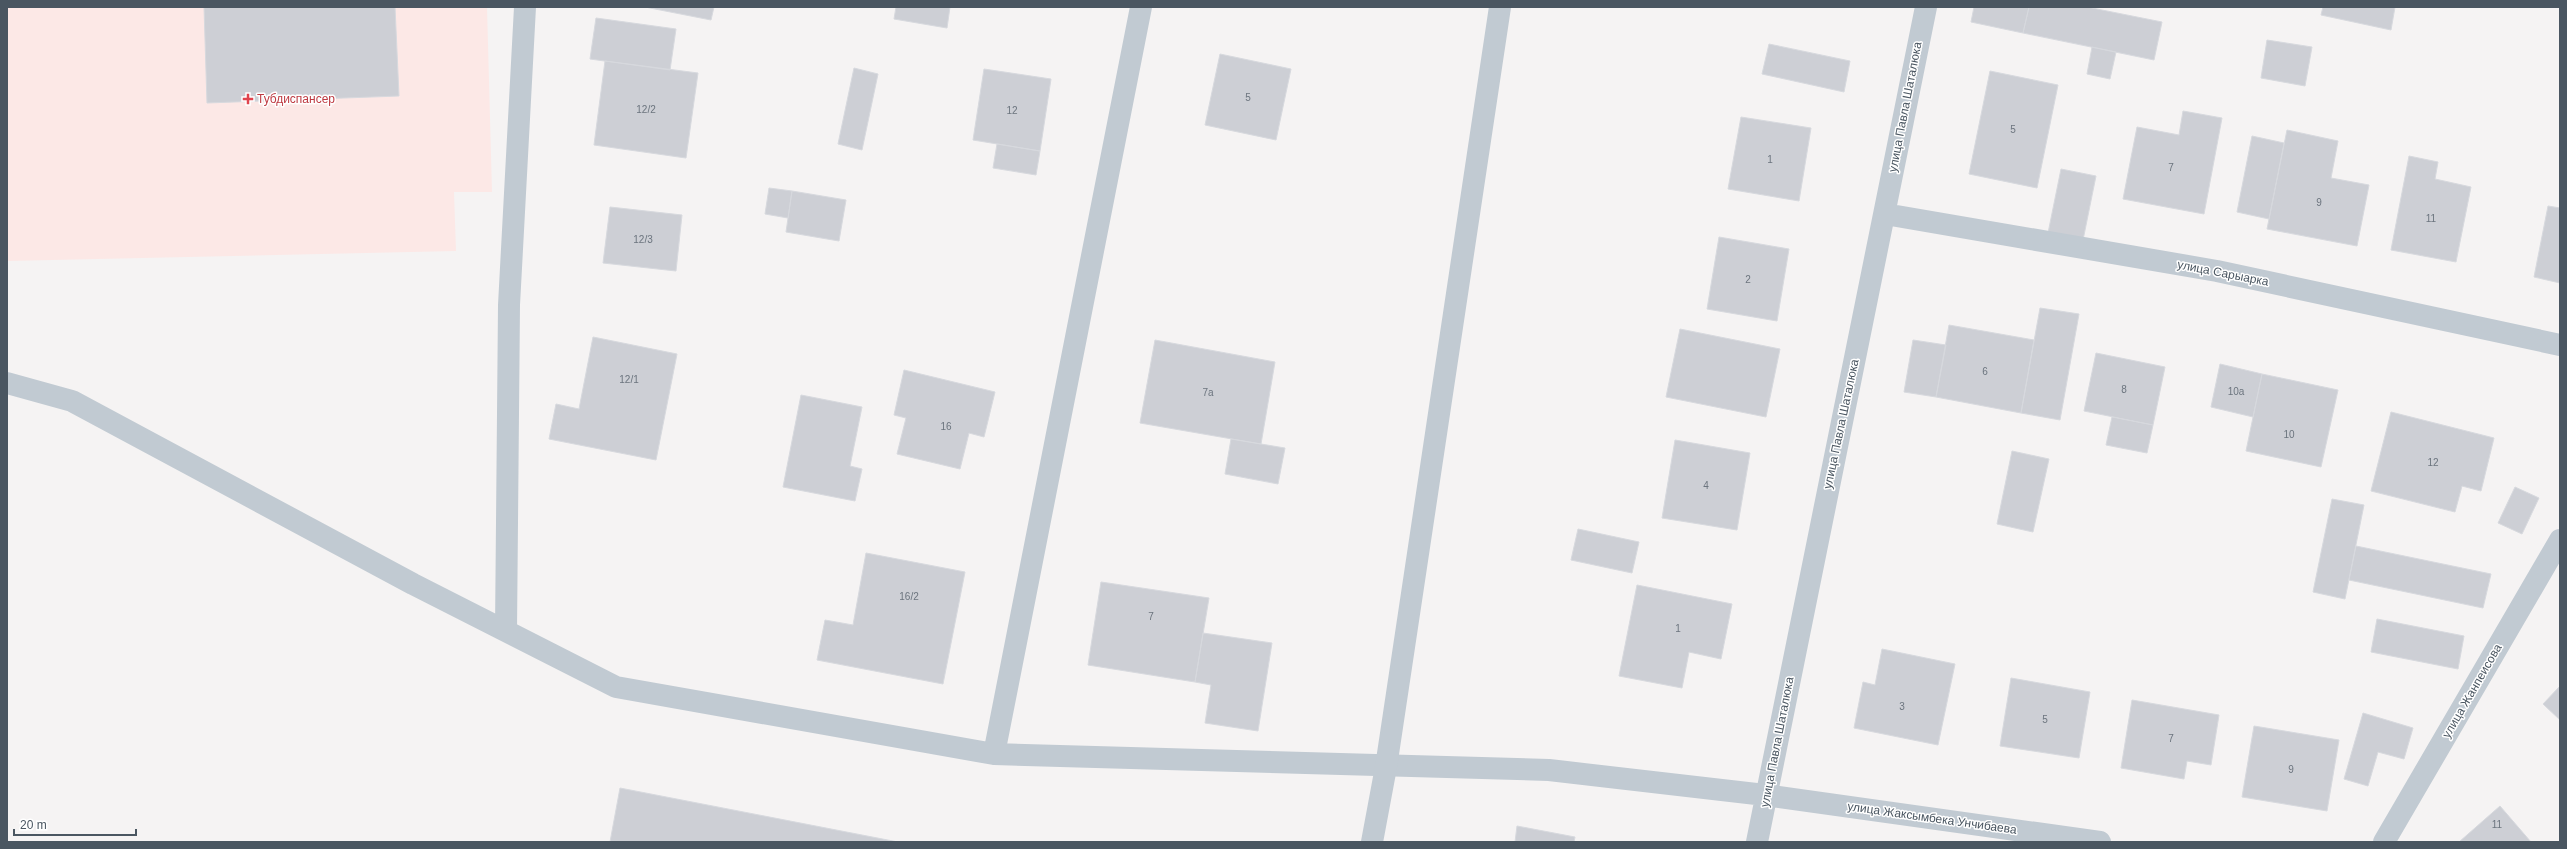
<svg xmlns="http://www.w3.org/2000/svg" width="2567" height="849" viewBox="0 0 2567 849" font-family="Helvetica,sans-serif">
	<rect width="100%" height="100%" fill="#f5f3f3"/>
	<path fill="#fce8e6" d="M7,7H487L492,192H454L456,251L7,261Z"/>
	<path fill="#cdcfd5" stroke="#d7d9de" d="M204,7H395L399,96L207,103Z
		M645,7H714L711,20Z
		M896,7H950L947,28L894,19Z
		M1974,7H2029L2023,33L1971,22Z
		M2029,7H2087L2162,22L2154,60L2023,33Z
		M2323,7H2395L2391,30L2321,15Z
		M596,18L676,29L670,70L590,59Z
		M2267,40L2312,47L2305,86L2261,78Z
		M1769,44L1850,61L1844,92L1762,74Z
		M2092,47L2116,52L2110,79L2087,74Z
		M1220,54L1291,69L1276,140L1205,125Z
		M605,61L698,73L686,158L594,145Z
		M854,68L878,74L862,150L838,144Z
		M984,69L1051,79L1040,151L973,140Z
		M1990,71L2058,85L2037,188L1969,174Z
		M2183,111L2222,118L2204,214L2123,199L2137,127L2179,135Z
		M1741,117L1811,128L1799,201L1728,189Z
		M2287,130L2338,141L2331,178L2369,185L2357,246L2267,229Z
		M2252,136L2284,143L2269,219L2237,212Z
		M997,144L1040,151L1036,175L993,168Z
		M2409,156L2438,162L2435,179L2471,187L2456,262L2391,250Z
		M2061,169L2096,176L2082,245L2047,238Z
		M769,188L792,191L788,218L765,214Z
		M792,191L846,200L839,241L786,232Z
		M2548,206L2560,208V283L2534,277Z
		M610,207L682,215L676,271L603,263Z
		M1719,237L1789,249L1777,321L1707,309Z
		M2040,308L2079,314L2060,420L2021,413Z
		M1949,325L2034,340L2021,413L1936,397Z
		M1680,329L1780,349L1766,417L1666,397Z
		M593,337L677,354L656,460L549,439L556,404L579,409Z
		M1155,340L1275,362L1261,444L1140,423Z
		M1913,340L1946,345L1936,397L1904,392Z
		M2096,353L2165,367L2153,425L2084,411Z
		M2220,364L2262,374L2253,417L2211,407Z
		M904,370L995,392L984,437L969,433L960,469L897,454L906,418L894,415Z
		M2262,374L2338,390L2321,467L2246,451Z
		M801,395L862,407L850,466L862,469L855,501L783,487Z
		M2391,412L2494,438L2481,491L2462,486L2455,512L2371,491Z
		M2112,417L2153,425L2147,453L2106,445Z
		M1231,439L1285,448L1278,484L1225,474Z
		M1675,440L1750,453L1737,530L1662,518Z
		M2012,451L2049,459L2033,532L1997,524Z
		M2515,487L2539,498L2522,534L2498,523Z
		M2332,499L2364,505L2345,599L2313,592Z
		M1578,529L1639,542L1632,573L1571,560Z
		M2356,546L2491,574L2483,608L2349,580Z
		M866,553L965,572L943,684L817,660L825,620L853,625Z
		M1101,582L1209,598L1195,682L1088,665Z
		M1637,585L1732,604L1721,659L1689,652L1682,688L1619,676Z
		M2377,619L2464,636L2458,669L2371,652Z
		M1203,633L1272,643L1258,731L1205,723L1211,685L1195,682Z
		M1882,649L1955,664L1938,745L1854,728L1863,682L1875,685Z
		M2011,678L2090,692L2079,758L2000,746Z
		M2560,686V720L2543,704Z
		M2132,700L2219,715L2211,765L2187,761L2184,779L2121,768Z
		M2363,713L2413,728L2404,759L2378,752L2368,786L2344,779Z
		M2254,726L2339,740L2327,811L2242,797Z
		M620,788L898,842H610Z
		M2500,806L2531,842H2459Z
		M1517,826L1575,837L1574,842H1515Z"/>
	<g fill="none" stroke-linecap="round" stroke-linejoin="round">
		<path stroke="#c1cad2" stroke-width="22" d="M1885,214L2217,271L2560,345
			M7,383L72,401L413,584L616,687L994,754L1549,770L1765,795L2100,842
			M506,631L509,305L525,7
			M994,754L1141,7
			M1757,842L1926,7
			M2384,842L2560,540"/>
		<path stroke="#c1cad2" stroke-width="22" d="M1372,842L1386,767L1500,7"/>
	</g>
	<path fill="#e0444e" stroke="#fff" stroke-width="1.5" d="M246 93h4v4h4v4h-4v4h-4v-4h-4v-4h4z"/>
	<g text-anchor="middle" stroke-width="3" stroke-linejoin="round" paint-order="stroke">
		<g font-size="10" fill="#6b747e">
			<text x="1248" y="101">5</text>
			<text x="646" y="113">12/2</text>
			<text x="1012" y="114">12</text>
			<text x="2013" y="133">5</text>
			<text x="1770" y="163">1</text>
			<text x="2171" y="171">7</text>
			<text x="2319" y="206">9</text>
			<text x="2431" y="222">11</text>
			<text x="643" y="243">12/3</text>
			<text x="1748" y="283">2</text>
			<text x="1985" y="375">6</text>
			<text x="629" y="383">12/1</text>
			<text x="2124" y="393">8</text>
			<text x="2236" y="395">10а</text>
			<text x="1208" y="396">7а</text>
			<text x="946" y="430">16</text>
			<text x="2289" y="438">10</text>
			<text x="2433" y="466">12</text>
			<text x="1706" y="489">4</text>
			<text x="909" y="600">16/2</text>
			<text x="1151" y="620">7</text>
			<text x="1678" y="632">1</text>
			<text x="1902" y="710">3</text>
			<text x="2045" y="723">5</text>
			<text x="2171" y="742">7</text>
			<text x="2291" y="773">9</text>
			<text x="2497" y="828">11</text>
		</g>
		<g font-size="12" fill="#be3a42" stroke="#fff" text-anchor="start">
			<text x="257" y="103">Тубдиспансер</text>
		</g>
		<g font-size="12" fill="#4a5661" stroke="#fff">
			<text transform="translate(1905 107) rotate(-79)" y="4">улица Павла Шаталюка</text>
			<text transform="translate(2223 273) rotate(11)" y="4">улица Сарыарка</text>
			<text transform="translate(1841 424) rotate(-78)" y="4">улица Павла Шаталюка</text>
			<text transform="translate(2472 691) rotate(-60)" y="4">улица Жанпеисова</text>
			<text transform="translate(1777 742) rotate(-79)" y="4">улица Павла Шаталюка</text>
			<text transform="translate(1932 818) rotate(8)" y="4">улица Жаксымбека Унчибаева</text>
		</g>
	</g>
	<rect width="2567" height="849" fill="none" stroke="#4a5661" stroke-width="16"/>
	<path d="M14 829v6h122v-6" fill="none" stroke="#4a5661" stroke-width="2"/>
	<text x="20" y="829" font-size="12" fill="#4a5661" stroke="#ffffff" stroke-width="3" paint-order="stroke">20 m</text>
</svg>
